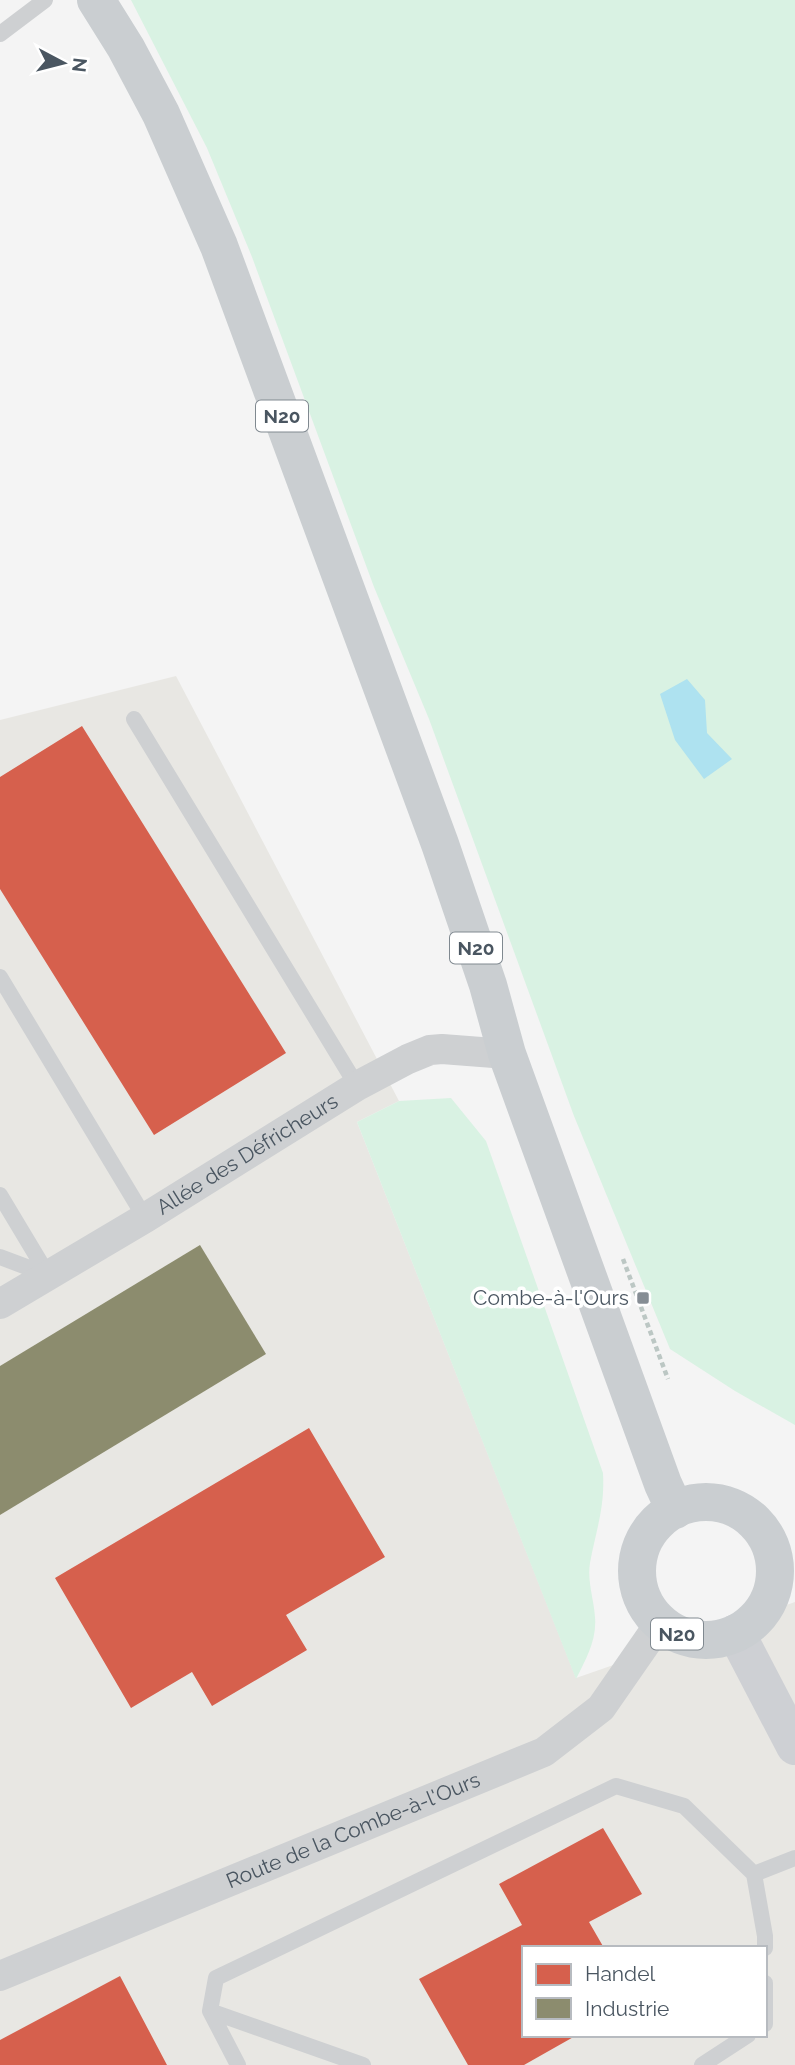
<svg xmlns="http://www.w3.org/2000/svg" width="795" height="2065" viewBox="0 0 795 2065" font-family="Raleway,sans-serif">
	<rect width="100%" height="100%" fill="#f4f4f4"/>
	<path fill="#e8e7e3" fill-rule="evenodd" d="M176,676L399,1101L357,1122L576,1678L795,1602V2065H0V720ZM524,1948H765V2035H524Z"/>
	<path fill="#d9f2e3" d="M131,0H795V1425L735,1391L670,1349L574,1116L429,719L374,587L252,257L207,148Z
		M451,1098L486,1141L603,1473C605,1508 596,1530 590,1563C587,1581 594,1600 595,1617C597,1640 586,1659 576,1679L357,1122L399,1101Z"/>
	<path fill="#aee2f0" d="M687,679L705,700L707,733L732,759L704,779L675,740L660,694Z"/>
	<path fill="#d6604d" d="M82,726L286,1053L154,1135L0,889V777Z
		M309,1428L385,1557L286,1615L307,1650L212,1706L192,1672L131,1708L55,1578Z
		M603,1828L642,1894L589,1922L604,1948H524V2035H577L524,2065H468L419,1979L522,1925L499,1884Z
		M120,1976L167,2065H0V2040Z"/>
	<path fill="#8c8c6e" d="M200,1245L266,1354L0,1515V1366Z"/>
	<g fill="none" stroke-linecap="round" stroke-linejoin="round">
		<path stroke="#bcc7c4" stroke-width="4.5" stroke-dasharray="5 3.5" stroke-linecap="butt" d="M623,1259L668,1379"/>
		<path stroke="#ced0d2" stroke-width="16" d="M0,34L45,0
			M134,719L357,1086
			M0,977L145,1218
			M0,1195L48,1275
			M0,1257L48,1275
			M754,1874L795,1858
			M765,1983V2024
			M210,2011L363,2065
			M238,2065L210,2011L216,1978L616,1786L684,1806L754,1874L765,1936V1948
			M702,2065L748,2035"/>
		<g stroke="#ced0d2" stroke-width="30">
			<path id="s1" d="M0,1304L145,1218L357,1086L408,1059L430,1050L442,1049L507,1054"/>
			<path id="s2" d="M0,1976L544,1752L601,1708L660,1623"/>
		</g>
		<path stroke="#ced0d4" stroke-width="38" d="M736,1633L795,1746"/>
		<path stroke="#caced1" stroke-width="38" d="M96,0L126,48L161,114L219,246L440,844L488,985L507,1054L663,1484L675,1510
			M637 1571a69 69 0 1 1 138 0a69 69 0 1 1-138 0Z"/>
	</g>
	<rect fill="#868d94" stroke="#fff" stroke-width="2.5" x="636" y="1291" width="14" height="14" rx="3.5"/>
	<g text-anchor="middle" stroke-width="7" stroke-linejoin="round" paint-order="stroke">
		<g fill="#fff" stroke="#808990" stroke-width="2">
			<rect x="256" y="400.5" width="52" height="31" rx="5"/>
			<rect x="450" y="932.5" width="52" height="31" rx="5"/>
			<rect x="651" y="1618.5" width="52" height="31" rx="5"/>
		</g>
		<g font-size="19" font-weight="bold" fill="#4a5661">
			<text x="282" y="423">N20</text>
			<text x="476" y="955">N20</text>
			<text x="677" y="1641">N20</text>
		</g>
		<g font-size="21" fill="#4a5661" stroke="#fff">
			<text dy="7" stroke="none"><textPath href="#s1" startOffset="289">Allée des Défricheurs</textPath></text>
			<text dy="7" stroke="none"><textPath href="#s2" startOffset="382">Route de la Combe-à-l'Ours</textPath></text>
		</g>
		<g font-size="21" fill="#4a5661" stroke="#fff" text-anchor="end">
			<text x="629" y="1305">Combe-à-l'Ours</text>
		</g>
	</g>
	<rect x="522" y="1946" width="245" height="91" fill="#ffffff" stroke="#b7bbc0" stroke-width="2"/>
	<rect x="536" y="1964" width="35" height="21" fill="#d6604d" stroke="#b7bbc0" stroke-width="2"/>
	<text x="585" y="1981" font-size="21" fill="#4a5661">Handel</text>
	<rect x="536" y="1998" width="35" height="21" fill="#8c8c6e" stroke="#b7bbc0" stroke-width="2"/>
	<text x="585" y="2016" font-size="21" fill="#4a5661">Industrie</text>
	<g transform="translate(63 63) rotate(97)" stroke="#ffffff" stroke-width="5" paint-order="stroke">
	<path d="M0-5L12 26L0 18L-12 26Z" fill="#4a5661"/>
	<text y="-10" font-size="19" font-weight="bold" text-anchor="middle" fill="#4a5661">N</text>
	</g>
</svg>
